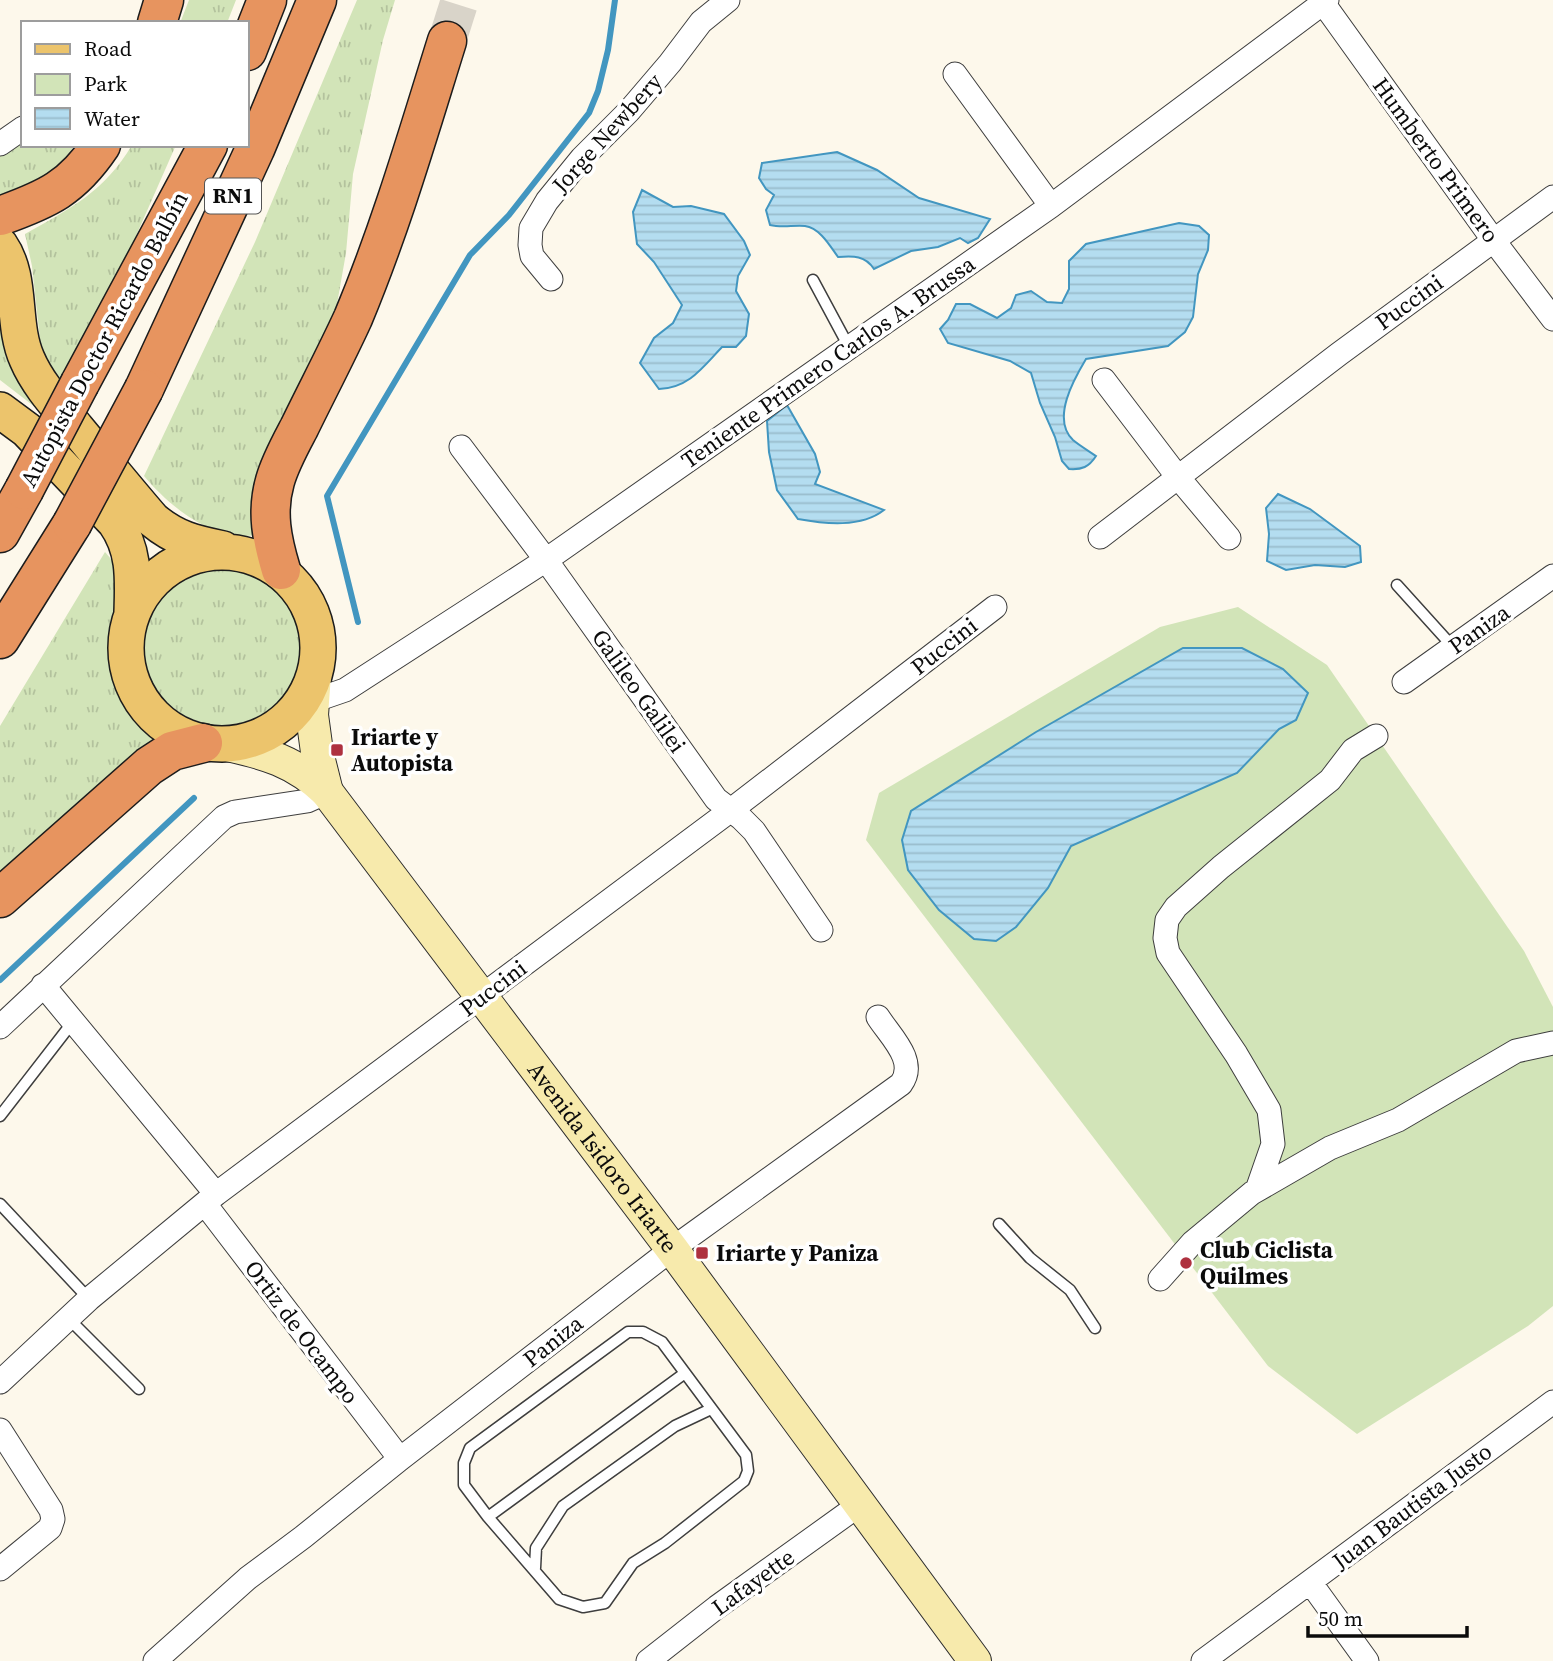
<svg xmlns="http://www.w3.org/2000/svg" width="1553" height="1661" viewBox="0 0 1553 1661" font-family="'Source Serif 4',serif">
	<defs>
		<pattern id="grass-tufts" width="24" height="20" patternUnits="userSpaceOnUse" patternTransform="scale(1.75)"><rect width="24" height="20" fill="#d2e4b8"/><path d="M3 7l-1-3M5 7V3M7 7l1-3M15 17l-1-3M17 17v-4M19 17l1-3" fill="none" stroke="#b3c29d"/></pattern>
		<pattern id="water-rules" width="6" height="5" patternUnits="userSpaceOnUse" patternTransform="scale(1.75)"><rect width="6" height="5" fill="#b4ddf0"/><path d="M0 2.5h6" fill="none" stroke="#99bccc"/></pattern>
	</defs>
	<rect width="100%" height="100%" fill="#fdf8eb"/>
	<path fill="url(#grass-tufts)" d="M189,0H236L227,23H180Z
		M357,0H395L383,40L353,174L346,253L337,304L328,335L255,535C213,542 169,506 144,476L255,242Z
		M23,144L75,145L56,170L0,201V150Z
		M132,145H176L117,279L54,388L41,349L32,266L25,234C71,208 104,192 132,145Z
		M0,329L5,344L57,424L0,380Z
		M105,552C124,571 123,600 118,624C117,631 114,638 113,645C111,673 122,706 142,726C148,732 158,737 165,742L0,879V726Z
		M143 646a79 79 0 1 1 158 0a79 79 0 1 1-158 0Z"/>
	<path fill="#d2e4b8" d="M1238,607L1327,665L1524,951L1553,1007V1306L1528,1326L1357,1434L1268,1366L866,840L879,793L1160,627Z"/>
	<path fill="url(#water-rules)" stroke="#4296c0" stroke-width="2" d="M837,152L877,170L919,198L990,219L978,238L968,243L960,238L938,247L911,251L874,269C865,255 853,256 838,257C830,246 820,228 805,226C793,225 782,228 770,225L766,210L774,195L766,189L759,178L762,163Z
		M642,190L673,207L691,206L724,214L744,241L750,255L738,276L736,291L749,314L746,336L736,347H722C703,367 689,388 659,389L640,363L654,338L673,323L682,305L654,262L637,244L633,212Z
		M1179,223L1199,226L1209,235L1208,250L1198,274L1193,317L1185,332L1168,346L1086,359C1074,379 1051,419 1073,440C1080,446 1089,451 1096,456C1089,467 1082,470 1069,469L1062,461L1055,437L1040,403L1031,373L1010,361L948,343L940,329L948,320L956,304H970L997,318L1011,308L1016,295L1031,291L1047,302L1062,303L1069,289V261L1086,244Z
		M787,405L815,454L820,472L815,484L884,510C861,528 825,524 798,519L777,490L769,452L767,421Z
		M1278,494L1310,509L1360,546L1361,562L1345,567L1315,565L1286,570L1267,561L1269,534L1266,508Z
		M1183,648H1242L1283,669L1308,693L1296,720L1279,729L1237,773L1071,846L1048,888L1016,927L996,941L974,939L939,910L908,870L902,840L911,811L1036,732Z"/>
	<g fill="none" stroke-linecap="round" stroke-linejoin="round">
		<path stroke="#4296c0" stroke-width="6" d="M358,622L327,496L470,255L509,215L589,113L598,91L608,50L615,0
			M0,980L194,798"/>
		<path stroke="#d9d4c9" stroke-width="38" stroke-dasharray="38 19" stroke-linecap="butt" d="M447,41L460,0"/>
		<defs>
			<path id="lane" d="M813,280L849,347
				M1397,585L1453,647
				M0,1116L72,1023
				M0,1204L89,1299
				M999,1224L1030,1258L1070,1290L1095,1328
				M68,1318L139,1389
				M628,1332H643L662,1342L746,1455L748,1471L744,1481L665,1543L633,1563L605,1603L583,1607L559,1599L488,1517L464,1485V1463L470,1448Z
				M488,1517L685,1373
				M535,1568L536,1548L563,1506L675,1426L711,1409"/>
			<path id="street" d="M1321,0L1494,241L1553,319
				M955,74L1051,206
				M0,144L23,128
				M551,279L532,256L530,245L531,228L547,201L582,158L629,111L670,63L701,22L728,0
				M1104,380L1177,476L1229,538
				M461,447L546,560L716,799L741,818L754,831L821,930
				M1100,537L1339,354L1553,197
				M1404,682L1553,576
				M313,701L345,690L546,560L1051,206L1327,0
				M43,985L216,1194
				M0,1027L224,817L235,812L307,801L327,792
				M1257,1190L1273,1144L1269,1110L1236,1054L1168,953L1165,938L1167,920L1176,907L1221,867L1330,780L1353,750L1376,736
				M205,1204L400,1459
				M1160,1279L1193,1242L1252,1193L1330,1148L1398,1120L1516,1051L1553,1043
				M0,1382L89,1299L216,1194L731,810L995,607
				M0,1430L51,1510L53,1519L50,1528L0,1569
				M1310,1582L1367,1661
				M155,1661L248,1578L303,1537L400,1459L672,1249L901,1084C918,1061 890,1036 878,1017
				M648,1661L717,1607L859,1505
				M1203,1661L1553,1402"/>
			<g id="secondary">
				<path d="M315,674L312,715L317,752L327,792"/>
				<path id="s1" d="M223,744C265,753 295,761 327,792L672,1249L975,1661"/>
			</g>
			<path id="primary" d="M0,245C23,278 11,323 27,359C38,385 59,407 77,429C102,459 127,490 153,520C176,539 194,543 223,549
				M0,410L27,430L115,522C135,550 133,579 132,612
				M126 648a96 96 0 1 1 192 0a96 96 0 1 1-192 0Z"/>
			<path id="highway" d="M157,23L164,0
				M247,51L267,0
				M0,216C48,199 72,188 101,145
				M80,383L208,145
				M144,389L255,149L317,0
				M0,533L24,490
				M281,570C272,540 266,512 275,481C280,463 290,445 299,428C317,391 336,355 353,318C391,227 418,134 447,41
				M0,639L72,524
				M0,898L149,766L172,751L203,743"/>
		</defs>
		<use href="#lane" stroke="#3e3e3e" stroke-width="13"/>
		<use href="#street" stroke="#3e3e3e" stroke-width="25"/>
		<use href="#secondary" stroke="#2d2d2d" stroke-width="34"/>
		<use href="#primary" stroke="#1c1c1c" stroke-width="38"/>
		<use href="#highway" stroke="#1c1c1c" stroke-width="41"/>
		<use href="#lane" stroke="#fff" stroke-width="10"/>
		<use href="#street" stroke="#fff" stroke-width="23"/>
		<use href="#secondary" stroke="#f7eaac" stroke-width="32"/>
		<use href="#primary" stroke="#ecc46c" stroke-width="35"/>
		<use href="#highway" stroke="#e7945f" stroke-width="38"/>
		<defs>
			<path id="highway-bridge" d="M24,490L80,383
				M72,524L144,389"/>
		</defs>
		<use href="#highway-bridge" stroke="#1c1c1c" stroke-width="41" stroke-linecap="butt"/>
		<use href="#highway-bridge" stroke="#e7945f" stroke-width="38"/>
	</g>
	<g fill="#ae313f" stroke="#fff" stroke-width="2.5">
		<rect x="330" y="743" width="14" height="14" rx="3.5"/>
		<rect x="695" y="1246" width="14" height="14" rx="3.5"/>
		<circle cx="1186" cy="1263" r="7"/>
	</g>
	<g text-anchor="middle" stroke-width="7" stroke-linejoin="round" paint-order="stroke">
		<rect fill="#fff" stroke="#545454" stroke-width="2" x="205" y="178.5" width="56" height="35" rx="5"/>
		<g font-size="21" font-weight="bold" fill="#0b0b0b">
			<text x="233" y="203">RN1</text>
		</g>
		<g font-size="23" fill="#0b0b0b" stroke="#fff">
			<text transform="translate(607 133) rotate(-48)" y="8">Jorge Newbery</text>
			<text transform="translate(1436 160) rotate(54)" y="8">Humberto Primero</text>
			<text transform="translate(1409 302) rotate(-36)" y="8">Puccini</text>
			<text transform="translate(104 339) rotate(-62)" y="8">Autopista Doctor Ricardo Balbín</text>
			<text transform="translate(828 362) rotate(-35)" y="8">Teniente Primero Carlos A. Brussa</text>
			<text transform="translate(1479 629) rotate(-35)" y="8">Paniza</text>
			<text transform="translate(944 646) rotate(-38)" y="8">Puccini</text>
			<text transform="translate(639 691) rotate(55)" y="8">Galileo Galilei</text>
			<text transform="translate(493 988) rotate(-37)" y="8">Puccini</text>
			<text dy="8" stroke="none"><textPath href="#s1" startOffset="574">Avenida Isidoro Iriarte</textPath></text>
			<text transform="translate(302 1332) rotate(53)" y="8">Ortiz de Ocampo</text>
			<text transform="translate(553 1341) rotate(-38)" y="8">Paniza</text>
			<text transform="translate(1412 1506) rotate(-37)" y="8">Juan Bautista Justo</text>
			<text transform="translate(753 1582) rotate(-36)" y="8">Lafayette</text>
		</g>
		<g font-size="23" font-weight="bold" fill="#0b0b0b" stroke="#fff" text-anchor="start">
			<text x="351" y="745">Iriarte y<tspan x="351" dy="26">Autopista</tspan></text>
			<text x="1200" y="1258">Club Ciclista<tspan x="1200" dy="26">Quilmes</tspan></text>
			<text x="716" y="1261">Iriarte y Paniza</text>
		</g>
	</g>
	<rect x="21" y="21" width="228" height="126" fill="#ffffff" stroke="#9d9d9d" stroke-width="2"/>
	<rect x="35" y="44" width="35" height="10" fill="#ecc46c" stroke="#9d9d9d" stroke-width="2"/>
	<text x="84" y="56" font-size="21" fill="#0b0b0b">Road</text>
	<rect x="35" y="74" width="35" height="21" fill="#d2e4b8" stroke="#9d9d9d" stroke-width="2"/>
	<text x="84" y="91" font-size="21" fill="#0b0b0b">Park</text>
	<rect x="35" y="108" width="35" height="21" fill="url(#water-rules)" stroke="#9d9d9d" stroke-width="2"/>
	<text x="84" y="126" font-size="21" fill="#0b0b0b">Water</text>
	<path d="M1308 1626v10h159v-10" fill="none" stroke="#0b0b0b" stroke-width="3.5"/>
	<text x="1318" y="1626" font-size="21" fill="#0b0b0b" stroke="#ffffff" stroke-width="5" paint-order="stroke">50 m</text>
</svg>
